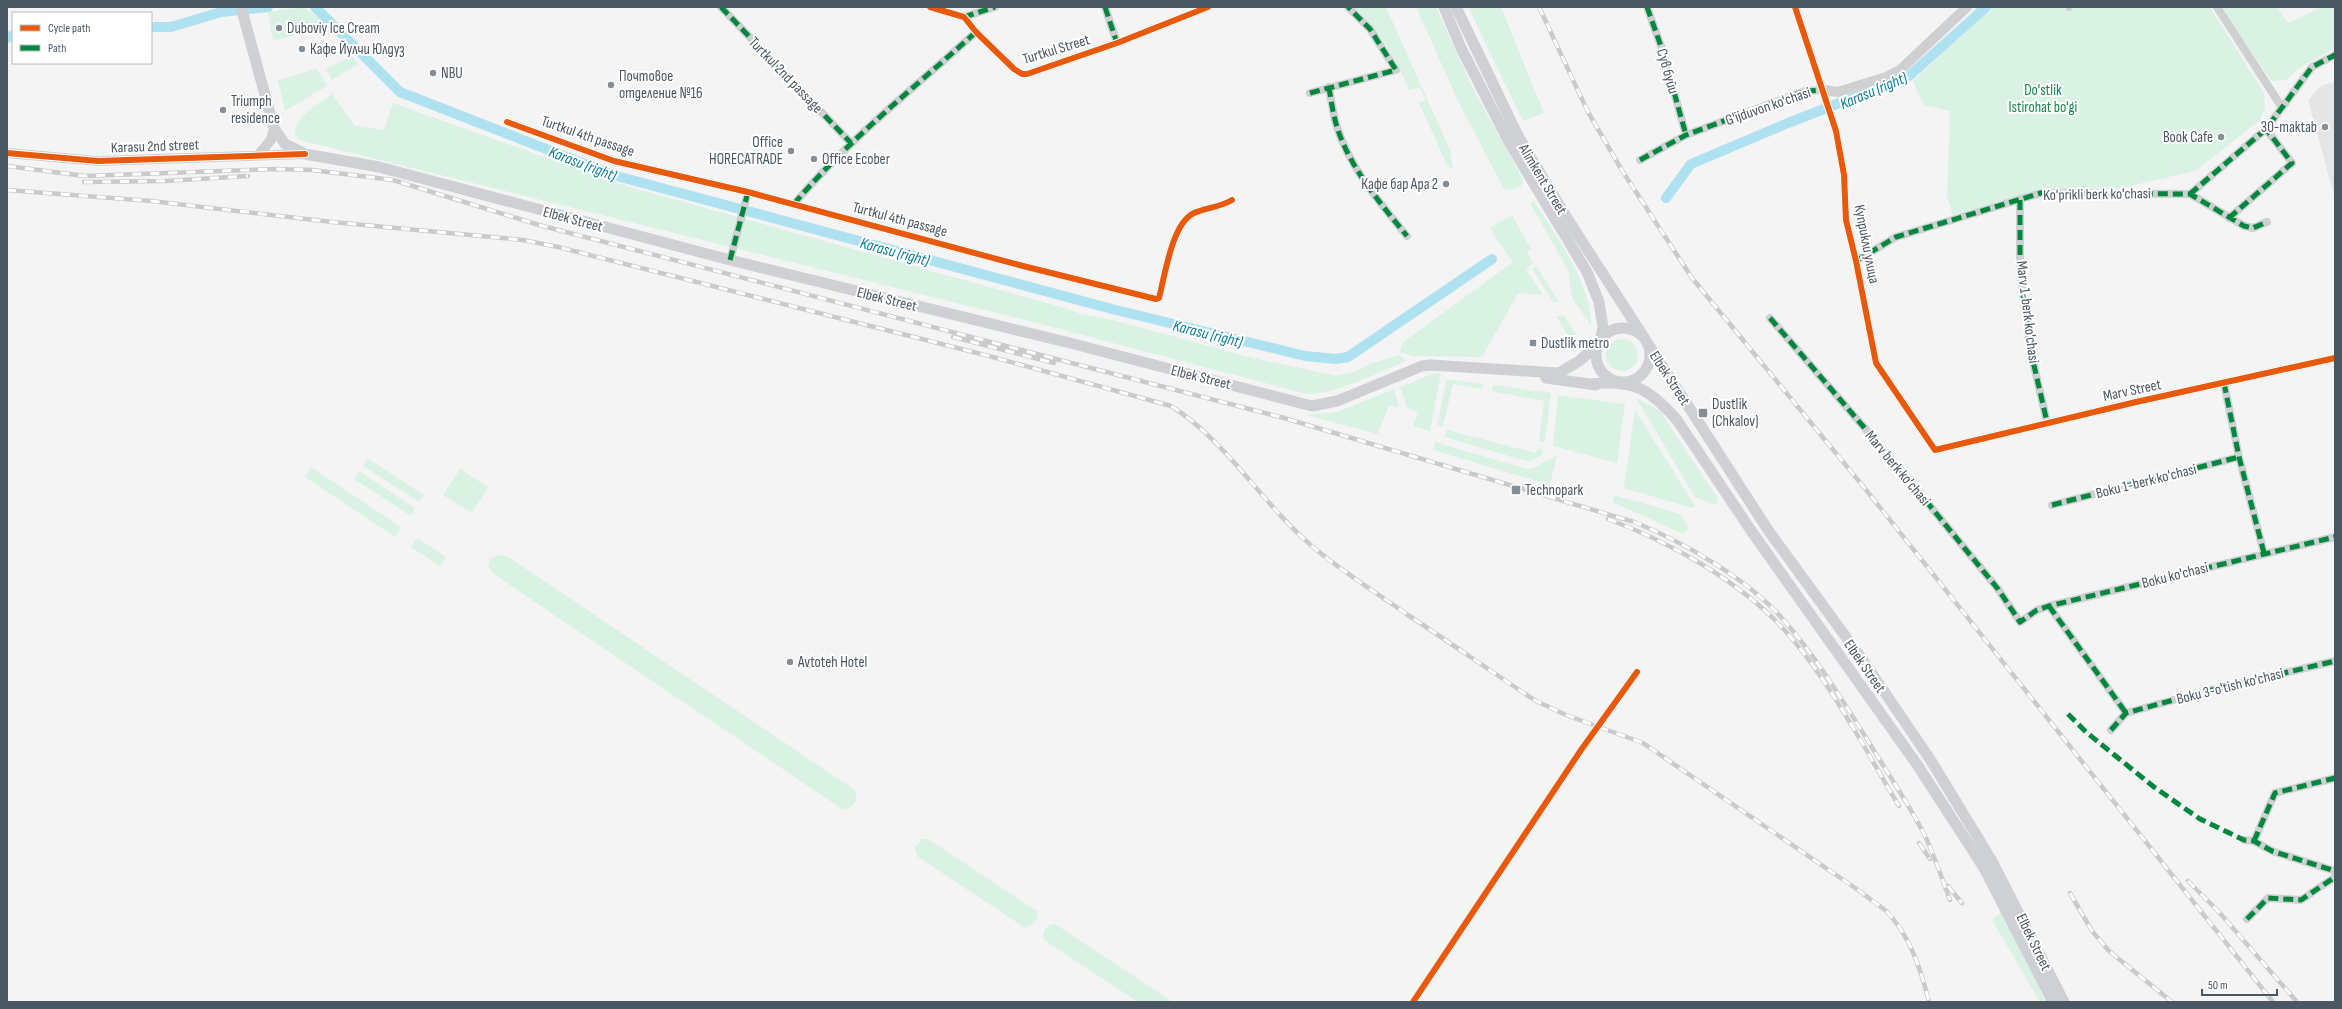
<svg xmlns="http://www.w3.org/2000/svg" width="2342" height="1009" viewBox="0 0 2342 1009" font-family="'Sofia Sans Condensed',sans-serif">
	<rect width="100%" height="100%" fill="#f4f4f4"/>
	<path fill="#e6e5e6" d="M2335,82V199L2308,100L2322,85Z"/>
	<path fill="#d9f2e3" d="M303,7L324,21L318,22L320,28L273,41L268,12Z
		M1354,7H1386L1450,150L1453,168L1448,167L1419,103L1426,100L1420,87L1409,90C1398,61 1378,28 1354,7Z
		M1416,7H1436L1472,87L1523,179L1521,186L1512,190L1504,189L1458,101Z
		M1468,7H1501L1544,113L1523,121Z
		M1992,7H2210L2264,93L2265,108L2259,121L2195,171L2121,188L2038,190L1953,215L1947,197L1950,111L1924,105L1913,81Z
		M2223,7H2277L2288,23L2322,7H2335V48L2296,70L2287,80L2272,81L2237,32Z
		M352,56L358,64L332,80L326,69Z
		M317,69L327,86L285,111L278,80Z
		M332,94L355,126L384,130L393,103L623,185L1072,310L1080,314L1113,320L1253,358L1337,376L1352,373L1370,364L1399,355L1406,361C1373,375 1342,392 1307,394L1029,321L300,140L295,134C294,116 320,103 332,94Z
		M1534,201C1554,233 1593,287 1591,325L1572,298L1568,270L1530,203Z
		M1512,215L1531,249L1527,252L1533,263L1526,269L1543,295L1518,293L1482,357L1413,356L1400,352L1402,343L1513,262L1494,236L1491,227Z
		M1536,266L1559,302L1554,303L1532,269Z
		M1556,316H1564L1576,334L1569,338Z
		M1606 355a16 16 0 1 1 32 0a16 16 0 1 1-32 0Z
		M1441,373L1430,431L1413,426L1418,412L1407,408L1400,387L1430,375Z
		M1447,379L1483,384V389L1453,384L1443,426L1437,425Z
		M1493,385L1551,393L1545,442L1539,441L1544,401L1492,391Z
		M1394,389L1399,407L1389,405L1378,434L1306,415L1337,412Z
		M1558,395L1625,404L1617,463L1553,446Z
		M1636,398L1660,411L1716,496L1718,501L1716,505L1695,497Z
		M1635,410L1695,506L1692,508L1624,488Z
		M1447,430L1536,453L1538,448L1543,450L1542,455L1529,462L1445,437Z
		M1435,442L1527,469L1534,468L1557,455L1550,485L1433,450Z
		M367,458L424,495L419,502L363,466Z
		M311,467L401,527L395,537L305,477Z
		M460,469L488,487L472,513L443,495Z
		M359,471L415,508L411,516L354,479Z
		M1614,495L1680,514L1689,529L1683,534L1613,502Z
		M419,539L446,557L440,566L411,547L415,540Z
		M499,555L507,556L855,790C859,800 854,809 842,809L495,575L488,566L491,558Z
		M922,839H928L1037,911C1040,919 1033,925 1025,928L917,856L915,847Z
		M2002,912L2046,1002H2040L1992,920Z
		M1055,924L1173,1002H1138L1044,940C1042,932 1046,924 1055,924Z"/>
	<g fill="none" stroke-linecap="round" stroke-linejoin="round">
		<path stroke="#aee2f0" stroke-width="10" d="M315,7L400,92L613,175L1112,309L1305,356L1336,359L1348,357L1492,259
			M151,27H171L221,12L268,7
			M7,38L13,35
			M1666,198L1691,164L1788,123L1909,76L1986,7"/>
		<path stroke="#ced0d2" stroke-width="6" d="M2069,7V8"/>
		<path stroke="#ced0d2" stroke-width="8" d="M721,7L851,143
			M930,7L964,17L976,32L1014,69L1022,74H1027L1117,43L1208,7
			M1105,7L1117,43
			M1647,7L1662,49L1686,135
			M1795,7L1836,131L1844,175L1846,220L1856,261L1876,363L1935,450L2136,402L2335,358
			M2217,7L2281,106
			M964,17L995,7
			M1329,87C1331,100 1333,114 1337,127C1350,168 1380,203 1407,236
			M1310,93L1396,70L1370,29L1348,7
			M507,122L614,161L748,192L1019,265L1156,299L1159,298C1165,275 1172,223 1194,213C1206,208 1220,207 1232,200
			M1640,160L1686,135L1805,91L1824,90
			M2190,194L2266,129L2312,67L2335,55
			M2020,200V270L2030,348L2047,422
			M794,204C848,140 914,88 976,32
			M2229,218L2292,163L2266,129
			M730,260L748,192
			M1856,261L1896,237L2041,193L2190,194L2244,226L2253,228L2267,222
			M1770,318L1899,468L1998,589L2020,622L2037,610L2049,606L2335,537
			M2224,383L2239,457L2264,553
			M2052,505L2239,457
			M2049,606L2126,713
			M2111,730L2126,713L2199,693L2335,661
			M2244,840L2254,841L2272,851L2335,871
			M2254,841L2275,793L2335,778
			M2247,919L2268,898L2301,900L2335,877
			M1413,1002L1581,750L1637,672"/>
		<path stroke="#ced0d2" stroke-width="10" d="M1824,90L1838,92L1886,77L1900,70L1967,7
			M7,153L98,161L305,154
			M259,154L271,140L274,128"/>
		<path stroke="#ced0d4" stroke-width="11" d="M241,7L274,128L285,144L305,154L379,167L730,260L1070,343L1312,406L1337,401L1422,366L1431,365L1559,373L1579,361L1600,343L1603,327L1599,302L1587,272L1509,142L1461,48L1444,7
			M1456,7L1518,136L1567,218L1768,530L1862,659L1930,759L1992,861L2064,1002
			M1596 355a27 27 0 1 1 54 0a27 27 0 1 1-54 0Z
			M1546,378L1596,385
			M1589,384C1633,380 1648,387 1677,420L1752,532L1918,766L1984,868L2053,1002"/>
		<defs>
			<path id="rail" d="M1539,7L1588,112L1623,172L1692,278L1867,491L2273,1002
				M7,166L85,176L274,169L312,170L393,180L539,225L1284,418L1634,522C1682,541 1747,579 1781,617C1814,654 1839,695 1865,736C1884,768 1906,799 1923,832C1934,853 1941,877 1950,900
				M84,182L166,181L248,176
				M7,190L151,201L332,222L523,240L558,247L989,356L1171,406C1228,442 1261,503 1312,546C1341,571 1374,591 1405,613C1449,642 1492,672 1536,701L1566,715L1643,743L1861,892C1869,899 1878,904 1886,911C1910,935 1921,970 1929,1002
				M953,337L1054,363
				M1608,519C1667,541 1730,576 1775,620C1823,668 1864,748 1899,806
				M1919,843L1930,859
				M2188,881L2219,912L2297,1002
				M1948,886L1962,903
				M2070,893L2092,931L2109,951L2172,1002"/>
		</defs>
		<use href="#rail" stroke="#c9cacc" stroke-width="4.5"/>
		<use href="#rail" stroke="#fff" stroke-width="3" stroke-dasharray="9" stroke-linecap="butt"/>
		<path stroke="#00873e" stroke-width="5" stroke-dasharray="10 5" stroke-linecap="butt" d="M721,7L851,143
			M1105,7L1117,43
			M1647,7L1662,49L1686,135
			M2069,7V8
			M964,17L995,7
			M1329,87C1331,100 1333,114 1337,127C1350,168 1380,203 1407,236
			M1310,93L1396,70L1370,29L1348,7
			M1640,160L1686,135L1805,91L1824,90
			M2190,194L2266,129L2312,67L2335,55
			M2020,200V270L2030,348L2047,422
			M794,204C848,140 914,88 976,32
			M2229,218L2292,163L2266,129
			M730,260L748,192
			M1856,261L1896,237L2041,193L2190,194L2244,226L2253,228L2267,222
			M1770,318L1899,468L1998,589L2020,622L2037,610L2049,606L2335,537
			M2224,383L2239,457L2264,553
			M2052,505L2239,457
			M2049,606L2126,713
			M2068,714L2086,732L2154,787L2200,819L2244,840L2254,841L2272,851L2335,871
			M2111,730L2126,713L2199,693L2335,661
			M2254,841L2275,793L2335,778
			M2247,919L2268,898L2301,900L2335,877"/>
		<defs>
			<path id="cycleway" d="M930,7L964,17L976,32L1014,69L1022,74H1027L1117,43L1208,7
				M1795,7L1836,131L1844,175L1846,220L1856,261L1876,363L1935,450L2136,402L2335,358
				M507,122L614,161L748,192L1019,265L1156,299L1159,298C1165,275 1172,223 1194,213C1206,208 1220,207 1232,200
				M7,153L98,161L305,154
				M1413,1002L1581,750L1637,672"/>
		</defs>
		<use href="#cycleway" stroke="#fff" stroke-width="8"/>
		<use href="#cycleway" stroke="#e8590c" stroke-width="6"/>
	</g>
	<g fill="#868d94" stroke="#fff" stroke-width="1.5">
		<circle cx="279" cy="28" r="4"/>
		<circle cx="302" cy="49" r="4"/>
		<circle cx="433" cy="73" r="4"/>
		<circle cx="611" cy="85" r="4"/>
		<circle cx="223" cy="110" r="4"/>
		<circle cx="2325" cy="127" r="4"/>
		<circle cx="2221" cy="137" r="4"/>
		<circle cx="791" cy="151" r="4"/>
		<circle cx="814" cy="159" r="4"/>
		<circle cx="1446" cy="184" r="4"/>
		<rect x="1529" y="339" width="8" height="8" rx="2"/>
		<rect x="1698" y="408" width="10" height="10" rx="2"/>
		<rect x="1511" y="485" width="10" height="10" rx="2"/>
		<circle cx="790" cy="662" r="4"/>
	</g>
	<g text-anchor="middle" stroke-width="4" stroke-linejoin="round" paint-order="stroke">
		<g font-size="15" fill="#4a5661" stroke="#fff" text-anchor="start">
			<text x="287" y="33">Duboviy Ice Cream</text>
			<text x="310" y="54">Кафе Йулчи Юлдуз</text>
			<text x="441" y="78">NBU</text>
			<text x="619" y="81">Почтовое<tspan x="619" dy="17">отделение №16</tspan></text>
			<text x="231" y="106">Triumph<tspan x="231" dy="17">residence</tspan></text>
			<text x="2317" y="132" text-anchor="end">30-maktab</text>
			<text x="2213" y="142" text-anchor="end">Book Cafe</text>
			<text x="783" y="147" text-anchor="end">Office<tspan x="783" dy="17">HORECATRADE</tspan></text>
			<text x="822" y="164">Office Ecober</text>
			<text x="1438" y="189" text-anchor="end">Кафе бар Ара 2</text>
			<text x="1541" y="348">Dustlik metro</text>
			<text x="1712" y="409">Dustlik<tspan x="1712" dy="17">(Chkalov)</tspan></text>
			<text x="1525" y="495">Technopark</text>
			<text x="798" y="667">Avtoteh Hotel</text>
		</g>
		<g font-size="15" fill="#4a5661" stroke="#fff">
			<text transform="translate(1056 49) rotate(-17)" y="5">Turtkul Street</text>
			<text transform="translate(1668 71) rotate(74)" y="5">Сув буйи</text>
			<text transform="translate(786 75) rotate(46)" y="5">Turtkul 2nd passage</text>
			<text transform="translate(1768 106) rotate(-19)" y="5">G'ijduvon ko'chasi</text>
			<text transform="translate(588 136) rotate(19)" y="5">Turtkul 4th passage</text>
			<text transform="translate(155 146) rotate(-2)" y="5">Karasu 2nd street</text>
			<text transform="translate(1543 179) rotate(59)" y="5">Alimkent Street</text>
			<text transform="translate(2097 194) rotate(-1)" y="5">Ko'prikli berk ko'chasi</text>
			<text transform="translate(573 219) rotate(15)" y="5">Elbek Street</text>
			<text transform="translate(900 219) rotate(15)" y="5">Turtkul 4th passage</text>
			<text transform="translate(1867 244) rotate(79)" y="5">Куприкли улица</text>
			<text transform="translate(887 299) rotate(14)" y="5">Elbek Street</text>
			<text transform="translate(2028 312) rotate(83)" y="5">Marv 1-berk ko'chasi</text>
			<text transform="translate(1201 377) rotate(14)" y="5">Elbek Street</text>
			<text transform="translate(1670 378) rotate(57)" y="5">Elbek Street</text>
			<text transform="translate(2132 390) rotate(-12)" y="5">Marv Street</text>
			<text transform="translate(1898 468) rotate(50)" y="5">Marv berk ko'chasi</text>
			<text transform="translate(2146 481) rotate(-14)" y="5">Boku 1-berk ko'chasi</text>
			<text transform="translate(2175 575) rotate(-14)" y="5">Boku ko'chasi</text>
			<text transform="translate(1865 666) rotate(55)" y="5">Elbek Street</text>
			<text transform="translate(2230 686) rotate(-14)" y="5">Boku 3-o'tish ko'chasi</text>
			<text transform="translate(2034 942) rotate(64)" y="5">Elbek Street</text>
		</g>
		<g font-size="15" fill="#17864f" stroke="#fff">
			<text x="2043" y="95">Do'stlik<tspan x="2043" dy="17">Istirohat bo'gi</tspan></text>
		</g>
		<g font-size="16" font-style="italic" fill="#0c7c9b" stroke="#fff">
			<text transform="translate(1873 90) rotate(-23)" y="6">Karasu (right)</text>
			<text transform="translate(583 163) rotate(21)" y="6">Karasu (right)</text>
			<text transform="translate(895 251) rotate(15)" y="6">Karasu (right)</text>
			<text transform="translate(1208 333) rotate(14)" y="6">Karasu (right)</text>
		</g>
	</g>
	<rect width="2342" height="1009" fill="none" stroke="#4a5661" stroke-width="16"/>
	<rect x="12" y="12" width="140" height="52" fill="#ffffff" stroke="#b7bbc0"/>
	<rect x="20" y="25" width="20" height="6" fill="#e8590c" stroke="#b7bbc0"/>
	<text x="48" y="32" font-size="12" fill="#4a5661">Cycle path</text>
	<rect x="20" y="45" width="20" height="6" fill="#00873e" stroke="#b7bbc0"/>
	<text x="48" y="52" font-size="12" fill="#4a5661">Path</text>
	<path d="M2202 989v6h75v-6" fill="none" stroke="#4a5661" stroke-width="2"/>
	<text x="2208" y="989" font-size="12" fill="#4a5661" stroke="#ffffff" stroke-width="3" paint-order="stroke">50 m</text>
</svg>
